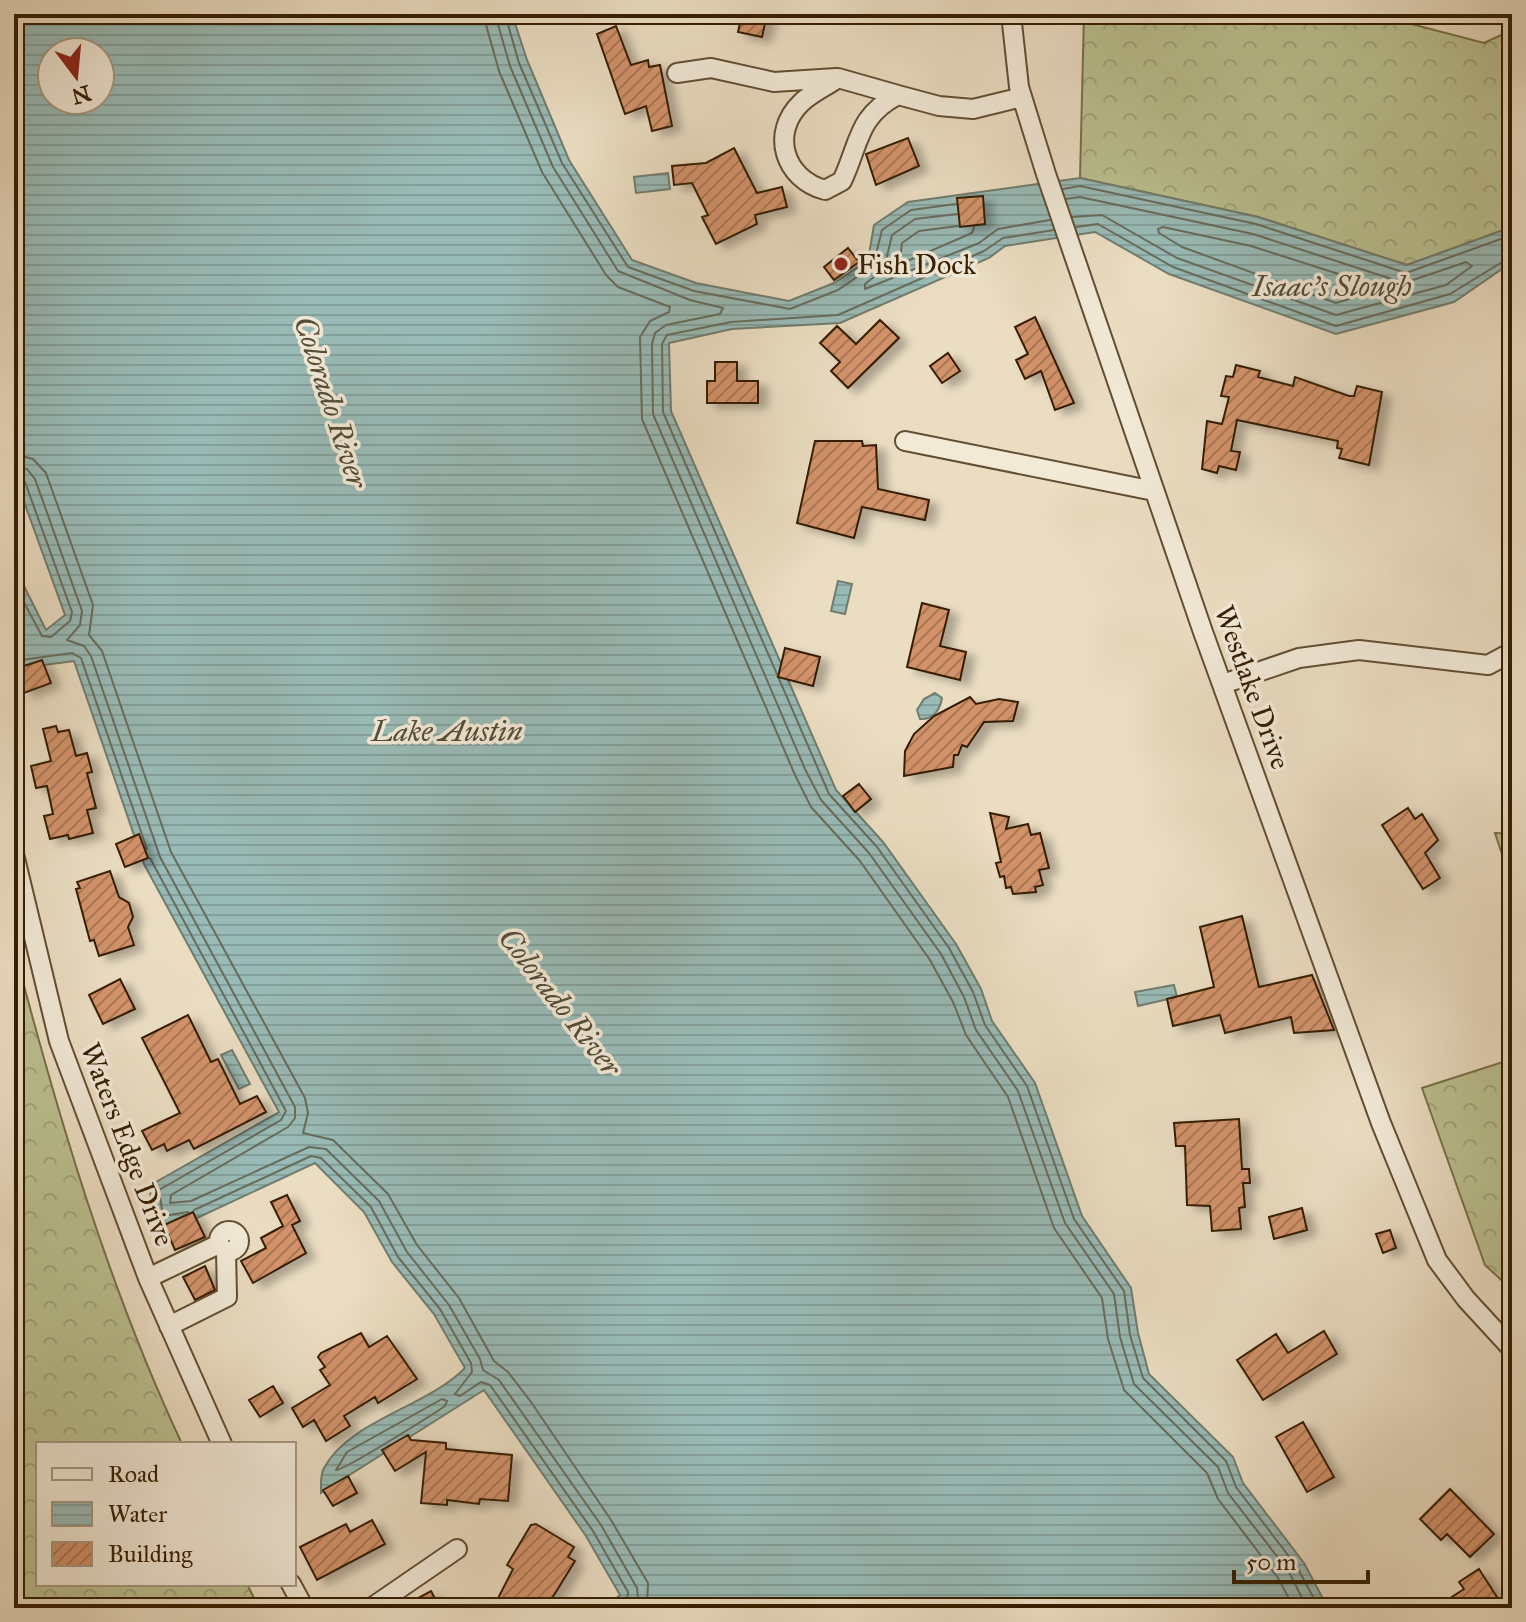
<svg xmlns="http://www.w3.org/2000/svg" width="1526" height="1622" viewBox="0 0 1526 1622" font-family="'IM FELL Great Primer',serif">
	<defs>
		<pattern id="forest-crowns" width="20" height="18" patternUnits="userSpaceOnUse" patternTransform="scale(2)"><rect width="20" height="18" fill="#bbc090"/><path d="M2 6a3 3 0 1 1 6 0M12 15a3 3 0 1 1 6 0" fill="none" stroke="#a1a57a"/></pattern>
		<pattern id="water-rules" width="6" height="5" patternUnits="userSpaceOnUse" patternTransform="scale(2)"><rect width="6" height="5" fill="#99bbb7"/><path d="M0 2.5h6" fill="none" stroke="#84a09c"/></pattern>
		<pattern id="building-hatch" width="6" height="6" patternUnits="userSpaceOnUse" patternTransform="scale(2)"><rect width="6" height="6" fill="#d2926a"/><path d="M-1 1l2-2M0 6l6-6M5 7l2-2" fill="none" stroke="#ab7755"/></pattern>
		<filter id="shadow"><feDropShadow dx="9" dy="5" stdDeviation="4" flood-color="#0004"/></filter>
	</defs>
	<rect width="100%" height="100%" fill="#ebddc2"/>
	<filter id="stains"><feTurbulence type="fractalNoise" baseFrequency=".0025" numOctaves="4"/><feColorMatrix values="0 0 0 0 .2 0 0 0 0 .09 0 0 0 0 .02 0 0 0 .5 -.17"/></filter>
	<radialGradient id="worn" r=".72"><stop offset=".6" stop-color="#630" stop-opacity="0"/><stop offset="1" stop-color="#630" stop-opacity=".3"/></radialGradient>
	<path fill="url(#forest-crowns)" stroke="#786f48" stroke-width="2" d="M1084,14H1373L1484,43L1512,30V227L1407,265L1258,217L1080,178Z
		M1495,833L1512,834V884Z
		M14,948C58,1116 108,1286 182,1444H38V1584H247L259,1608H14Z
		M1512,1059V1290L1485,1265L1422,1088Z"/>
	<path fill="url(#water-rules)" stroke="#717c6e" stroke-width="2" fill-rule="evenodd" d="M14,14H512L527,60L569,160L632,260L696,283L789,301L834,283L868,260L874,225L908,202L1080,178L1258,217L1407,265L1512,227V262L1454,302L1336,334L1169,274L1095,232L1005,246L989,258L840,323L732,329L669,343L671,411L836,790L883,842L956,944L981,989L992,1021L1035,1083L1082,1216L1131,1288L1138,1333L1149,1374L1233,1457L1243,1483L1304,1563L1328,1608H605L620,1595L586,1536L484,1390L321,1493C321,1485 320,1475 324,1468C350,1420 427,1407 465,1368L434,1314L392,1262L364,1212L315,1163L197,1218L156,1228L149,1186L279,1112L144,864L74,661L14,669V566L46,630L65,615L14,474ZM52,52H100V100H52Z
		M668,173L670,189L636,193L634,177Z
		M838,581L852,584L845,614L831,611Z
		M935,693L942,698C940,710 933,720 920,719L917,710L924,699Z
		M1174,985L1177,997L1138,1006L1135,992Z
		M232,1050L250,1084L239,1089L221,1055Z"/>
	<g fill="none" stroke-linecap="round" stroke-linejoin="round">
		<path stroke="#676c5c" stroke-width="2" d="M483,14L499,71L542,172L606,275L618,287L670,307L669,312L650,321L640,337L642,419L795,775L811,807L860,861L930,960L953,1002L966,1035L1008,1097L1054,1228L1102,1298L1108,1339L1124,1390L1207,1473L1218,1499L1278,1578L1294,1608
			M495,14L510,66L553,167L618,271L690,300L723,308L720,314L666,325L655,333L652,344L653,414L805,769L821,800L869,853L941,954L964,997L976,1030L1018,1091L1065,1223L1114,1294L1120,1337L1134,1384L1218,1467L1228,1493L1289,1572L1307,1608
			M505,14L519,63L562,163L628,267L694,291L790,309L838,290L873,266L882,230L911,210L956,204
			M1063,189L1080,186L1256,224L1406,273L1512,235
			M1066,199L1080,197L1253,234L1404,283L1466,262L1472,266L1446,285L1336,315L1177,258L1102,215L1072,217
			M957,214L915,219L892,235L884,269L865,284V289L979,243L998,229L1050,220
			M958,226L919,231L902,243L900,260L905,262L972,233L974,227
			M1076,227L1098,224L1173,267L1336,326L1450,294L1512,256
			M1163,227L1251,246L1373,285L1375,291L1336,303L1182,247L1159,233L1158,229Z
			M1054,230L1003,238L984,251L838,315L731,322L667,335L662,344L663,412L829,794L877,847L949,948L973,992L985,1025L1027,1086L1074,1219L1124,1291L1130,1335L1143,1378L1226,1461L1236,1487L1297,1567L1319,1608
			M14,454L33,459L46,473L93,605L89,635L102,651L171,852L305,1098L308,1113L303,1133L333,1140L388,1194L417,1245L459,1298L494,1361L508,1372L531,1402L611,1520L648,1583L647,1608
			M14,466L27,469L35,479L82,611L80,625L67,640L84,646L91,656L160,857L295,1107V1118L288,1127L171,1195L170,1203L191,1201L309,1147L326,1149L379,1201L407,1252L449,1305L480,1359L483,1370L499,1380L601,1525L637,1588L638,1598L633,1608
			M14,476L25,482L72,612L70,621L51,637L42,636L14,584
			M14,661L72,653L81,658L147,849
			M150,858L286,1111L281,1120L159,1190L163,1216L188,1212
			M194,1210L311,1156L321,1158L371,1207L398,1257L440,1309L471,1363L472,1372L455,1394L460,1396L481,1382L490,1385L593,1531L628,1592L627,1600L618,1608
			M442,1399L447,1401L445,1406C432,1415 343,1471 336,1470L347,1452Z"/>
	</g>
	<path fill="url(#building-hatch)" stroke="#351e01" stroke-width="2" filter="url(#shadow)" d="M742,14H767L762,37L738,32Z
		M616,26L631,65L648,60L649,67L660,65L672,126L652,131L646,106L625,114L597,34Z
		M908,138L919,166L876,185L866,154Z
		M734,148L757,193L782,187L787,207L755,215L757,224L716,244L702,217L708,215L692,183L674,185L672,166L706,163Z
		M983,196L985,224L960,227L957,198Z
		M848,248L859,262L834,280L824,267Z
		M1035,317L1074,403L1055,410L1041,371L1025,379L1016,360L1028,354L1015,327Z
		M880,320L899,338L848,388L831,371L840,362L820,343L837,326L856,344Z
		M948,353L960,371L942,383L930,366Z
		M715,362H737V381H758V403H707V381H715Z
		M1236,365L1260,371L1258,377L1293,386L1295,377L1349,396H1354L1357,386L1382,392L1369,465L1339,458L1342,449L1337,448L1338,441L1237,420L1231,451L1240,452L1236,470L1219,466L1217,473L1202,469L1207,421L1222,424L1229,397L1221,396L1226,376L1233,377Z
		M815,441H862L863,446L876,445L878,489L929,500L925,520L862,507L854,538L797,523Z
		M922,603L949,610L940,646L966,652L960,680L907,667Z
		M785,648L820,657L813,686L778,677Z
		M42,660L51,683L24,693L18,668Z
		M970,697L976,704L999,699L1018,702L1013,721L984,722L967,747L962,745L958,755H954L953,767L904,776L905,751L914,734L934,716Z
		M56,726L58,732L69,730L76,756L87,753L92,772L87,773L96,808L87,810L93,833L69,839L68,835L50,839L44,816L53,814L47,786L36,788L31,766L51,761L43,729Z
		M859,784L871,799L855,812L843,796Z
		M1408,808L1415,819L1422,814L1438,840L1425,853L1440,878L1423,889L1382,825Z
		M990,813L1009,817L1006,829L1028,824L1031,835L1040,833L1049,868L1039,870L1043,885L1035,887L1036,892L1013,894L1011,887L1006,888L1004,876L1000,877L996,863L1001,862Z
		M139,834L148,858L125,867L116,844Z
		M110,871L119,897L129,903L133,917L128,927L134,945L99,956L94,940L90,941L76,889L80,888L77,882Z
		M1242,916L1259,987L1312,975L1334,1030L1294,1033L1291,1017L1225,1033L1220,1015L1173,1026L1167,999L1214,987L1200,927Z
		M120,979L135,1009L103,1024L89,995Z
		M188,1015L211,1062L218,1059L240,1104L257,1096L266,1112L194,1149L189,1140L167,1151L164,1144L152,1150L142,1131L180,1113L142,1038Z
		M1239,1119L1242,1169H1249L1250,1183H1243L1245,1207L1239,1208L1241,1229L1212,1231L1210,1206L1187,1205L1185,1146H1176L1174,1123Z
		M287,1195L300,1221L292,1225L306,1253L253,1283L241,1261L266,1248L261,1238L283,1226L271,1202Z
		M1302,1208L1307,1230L1274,1239L1269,1217Z
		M193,1212L205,1237L175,1250L164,1225Z
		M1390,1230L1396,1248L1383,1253L1376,1234Z
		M205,1266L215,1290L195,1300L183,1277Z
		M1324,1331L1337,1354L1263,1400L1237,1360L1276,1334L1288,1353Z
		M361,1333L369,1347L387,1336L417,1379L378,1403L375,1397L344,1416L350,1426L326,1441L314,1420L303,1427L292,1408L330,1385L320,1370L325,1367L318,1357L321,1353Z
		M273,1386L283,1403L260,1417L249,1400Z
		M1303,1422L1334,1477L1307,1492L1276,1437Z
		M408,1435L411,1440L446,1443V1449L512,1455L508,1501L480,1499L479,1504L447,1500V1505L421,1503L426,1452L395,1471L382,1450Z
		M348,1476L357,1493L333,1506L323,1490Z
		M1450,1489L1494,1534L1470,1557L1447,1534L1441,1540L1420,1519Z
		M372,1520L385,1544L317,1580L300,1547L346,1524L350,1532Z
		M536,1524L574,1547L568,1557L575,1561L546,1608H493L513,1569L507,1565L531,1525Z
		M1479,1569L1504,1608H1435L1464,1589L1459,1582Z
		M431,1591L440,1608H400Z"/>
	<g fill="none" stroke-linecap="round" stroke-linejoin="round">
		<defs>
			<path id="minor" d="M1011,14L1019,87L1046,174L1203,632L1381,1123L1437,1260L1466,1299L1512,1349
				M677,73L711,68L774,82L836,78
				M898,95L838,78C827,86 811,93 801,103C770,133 784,179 825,190L842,181C860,143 857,116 898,95L939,106L973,109L1022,97
				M905,441L1154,491
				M1223,684L1299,658L1359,650L1488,665L1512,652
				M14,854L59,1041L148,1278L222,1444
				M219 1241a10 10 0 1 1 20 0a10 10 0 1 1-20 0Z
				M148,1278L219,1244
				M169,1326L227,1297L226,1251
				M291,1584L304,1608
				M14,1603L19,1608
				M371,1608L457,1549"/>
		</defs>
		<use href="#minor" stroke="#624e31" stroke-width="22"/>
		<use href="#minor" stroke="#f2e9d7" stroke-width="18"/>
	</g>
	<circle fill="#8f2418" stroke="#f2e9d7" stroke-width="3" cx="841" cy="264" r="8"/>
	<g text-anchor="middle" stroke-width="7" stroke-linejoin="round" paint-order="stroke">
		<g font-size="28" fill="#351e01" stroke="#f2e9d7" text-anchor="start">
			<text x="857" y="274">Fish Dock</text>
		</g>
		<g font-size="28" fill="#351e01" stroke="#f2e9d7">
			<text transform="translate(1253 687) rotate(70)" y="10">Westlake Drive</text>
			<text transform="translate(128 1144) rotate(69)" y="10">Waters Edge Drive</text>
		</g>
		<g font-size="30" font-style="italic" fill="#534d38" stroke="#f2e9d7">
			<text x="1332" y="296">Isaac's Slough</text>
			<text transform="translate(331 402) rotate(72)" y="10">Colorado River</text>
			<text x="447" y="741">Lake Austin</text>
			<text transform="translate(560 1002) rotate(52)" y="10">Colorado River</text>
		</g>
	</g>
	<rect width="1526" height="1622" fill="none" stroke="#ebddc2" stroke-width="48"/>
	<rect x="16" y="16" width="1494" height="1590" fill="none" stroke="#351e01" stroke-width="4"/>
	<rect x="24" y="24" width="1478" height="1574" fill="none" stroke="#351e01" stroke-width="2"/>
	<rect x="36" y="1442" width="260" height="144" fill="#f2e9d7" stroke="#a69881" stroke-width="2"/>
	<rect x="52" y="1468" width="40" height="12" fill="#f2e9d7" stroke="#a69881" stroke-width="2"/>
	<text x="108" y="1482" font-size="24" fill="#351e01">Road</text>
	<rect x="52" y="1502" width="40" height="24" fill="url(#water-rules)" stroke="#a69881" stroke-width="2"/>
	<text x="108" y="1522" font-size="24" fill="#351e01">Water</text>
	<rect x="52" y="1542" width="40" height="24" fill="url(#building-hatch)" stroke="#a69881" stroke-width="2"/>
	<text x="108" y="1562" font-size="24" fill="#351e01">Building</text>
	<g transform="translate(76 76) rotate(164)"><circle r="38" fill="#f2e9d7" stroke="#a69881" stroke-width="2"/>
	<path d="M0-6L14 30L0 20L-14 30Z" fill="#8f2418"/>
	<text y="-12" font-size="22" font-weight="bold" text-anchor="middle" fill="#351e01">N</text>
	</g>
	<path d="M1234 1570v12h134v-12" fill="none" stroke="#351e01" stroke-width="4"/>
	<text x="1246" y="1570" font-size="24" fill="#351e01" stroke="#f2e9d7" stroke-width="6" paint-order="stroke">50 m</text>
	<rect width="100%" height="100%" filter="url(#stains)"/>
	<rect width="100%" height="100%" fill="url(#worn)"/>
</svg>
